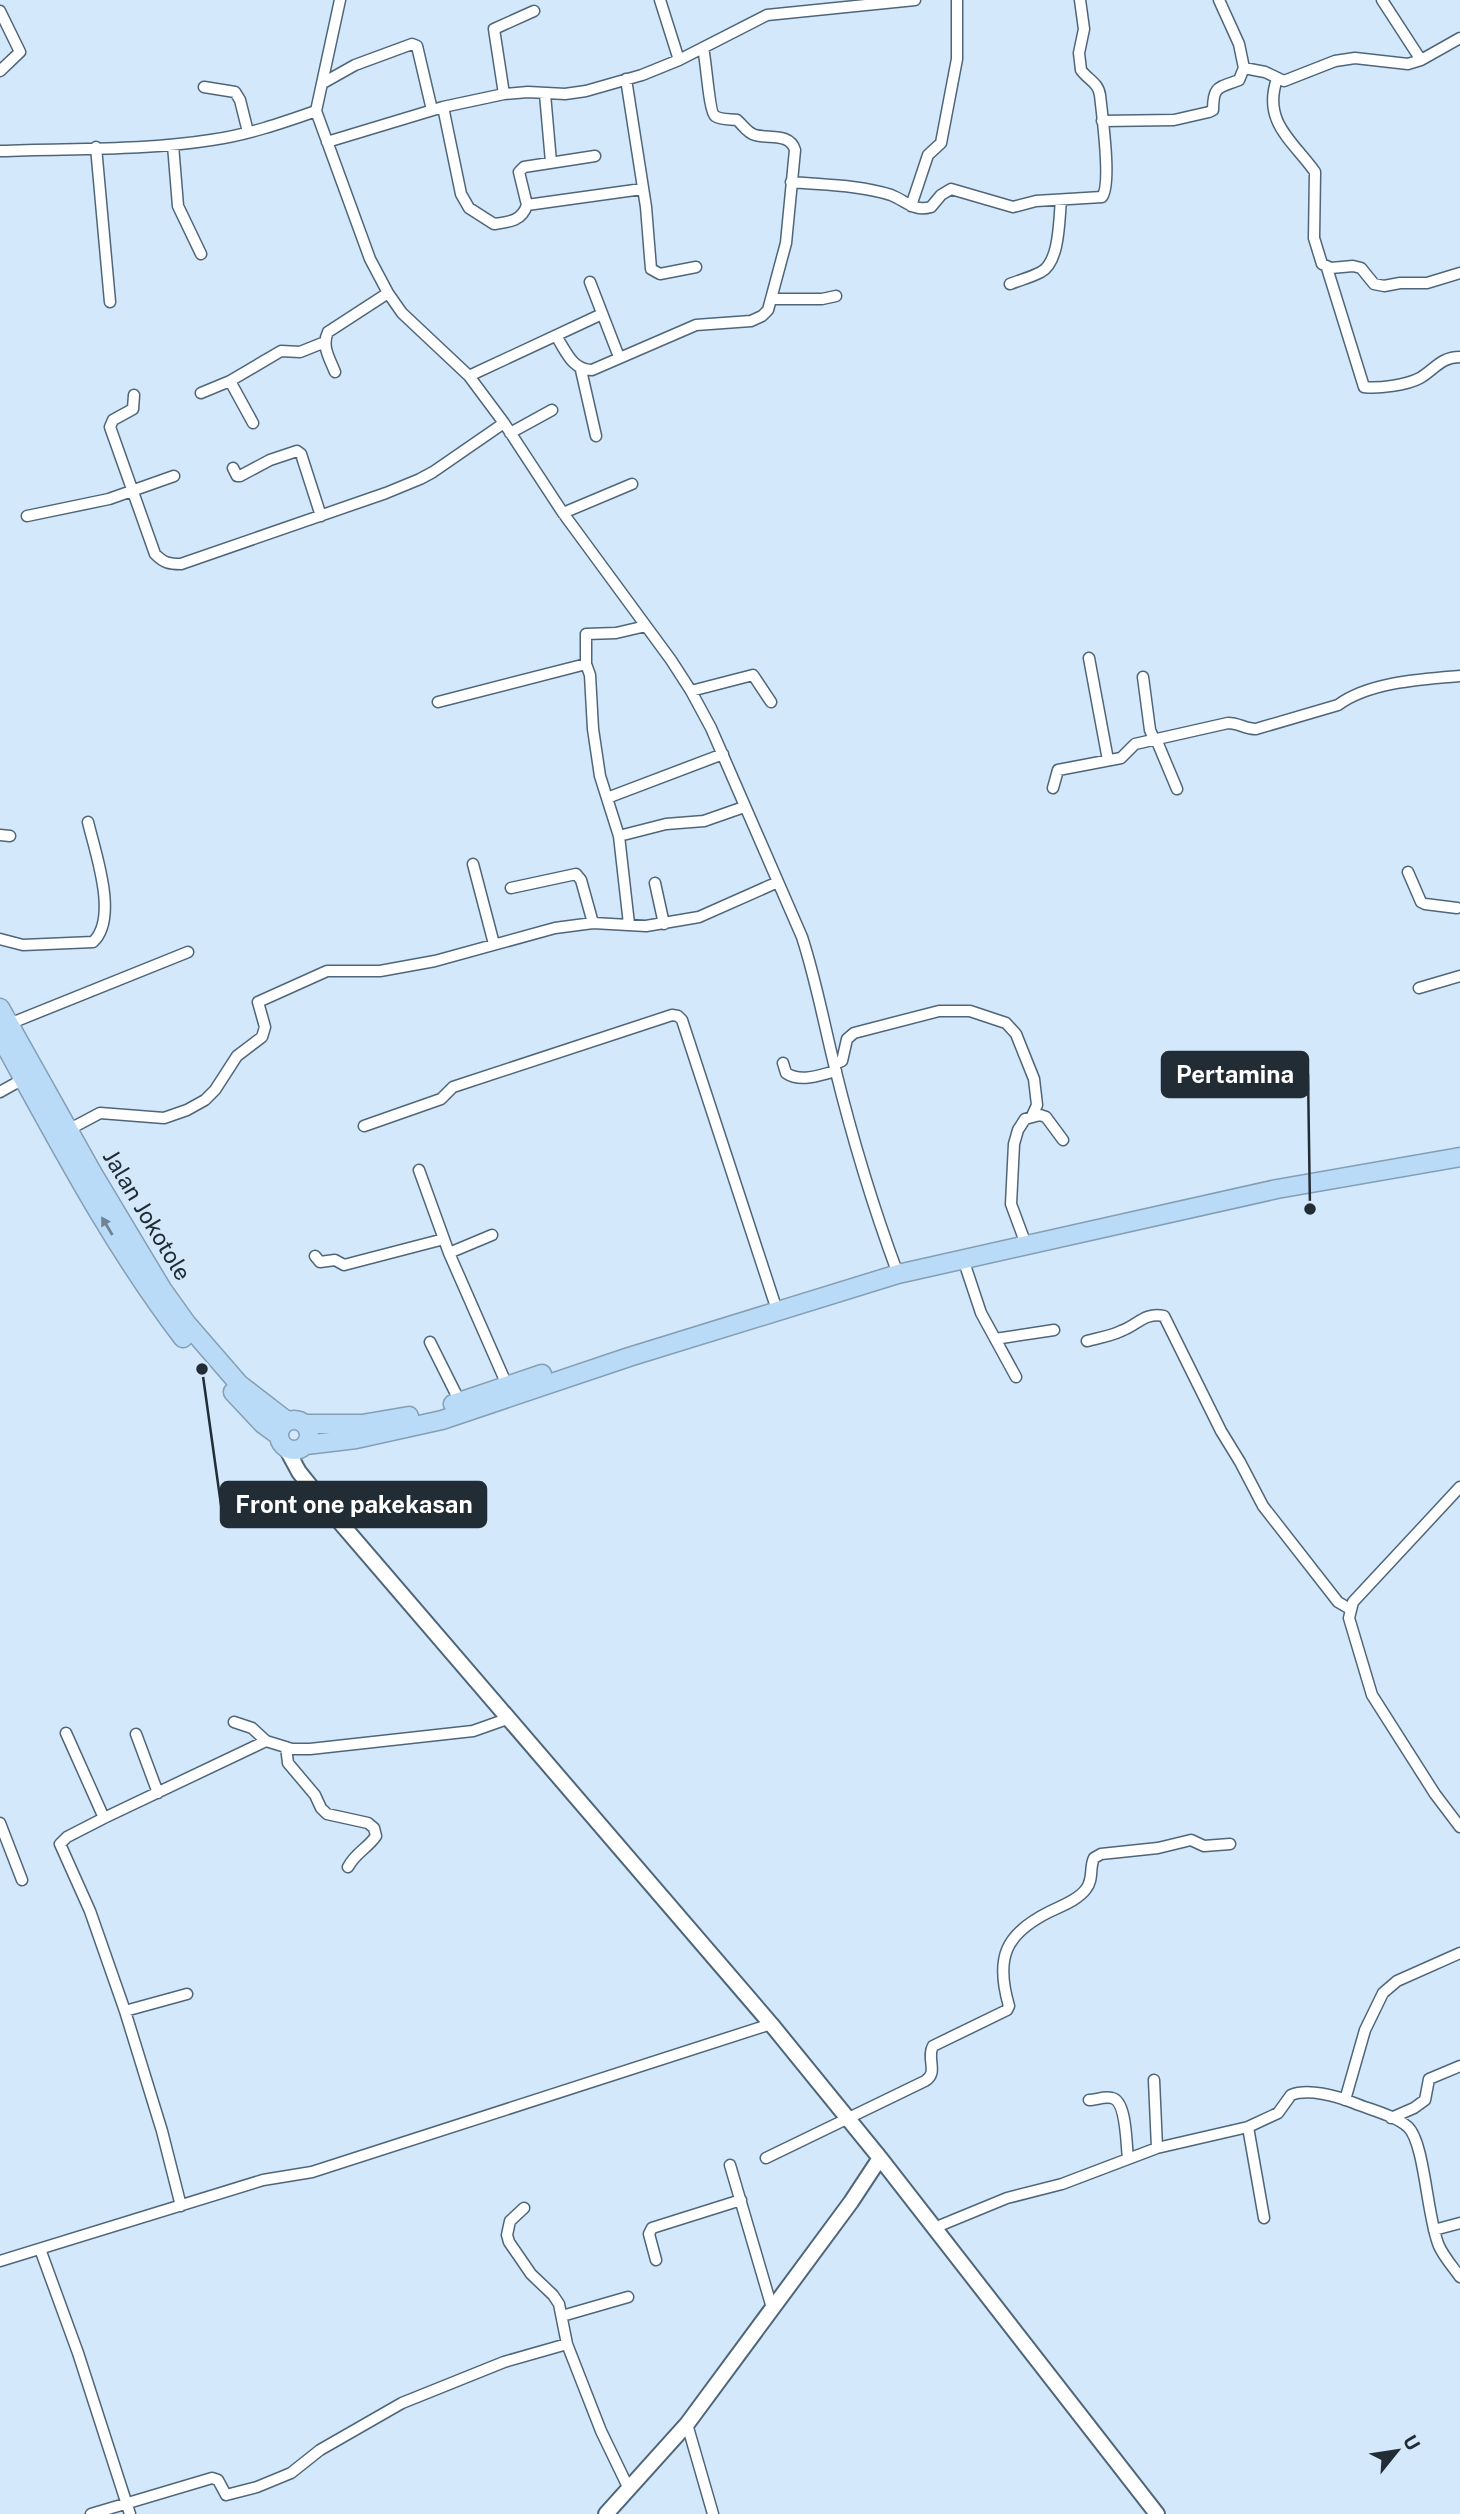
<svg xmlns="http://www.w3.org/2000/svg" width="1460" height="2514" viewBox="0 0 1460 2514" font-family="'Public Sans',sans-serif">
	<rect width="100%" height="100%" fill="#d3e8fa"/>
	<g fill="none" stroke-linecap="round" stroke-linejoin="round">
		<defs>
			<path id="street" d="M660,0L679,60
				M1219,0L1239,44L1244,68L1265,72L1284,81L1335,61L1355,58L1408,64L1421,60L1460,38
				M1382,0L1421,60
				M0,11L20,52L0,71
				M626,79L646,207L651,269L660,274L696,267
				M1277,79C1262,122 1293,141 1315,172L1314,238L1322,264L1331,268L1353,266L1361,268L1374,284L1384,286L1400,283H1427L1460,273
				M323,83L355,65L412,44L417,46L432,110
				M204,87L235,92L240,100L248,132
				M504,94L494,29L534,11
				M545,94L551,162
				M443,107L461,194L469,208L494,224C509,222 522,221 527,205L519,172L524,167L595,156
				M316,111L370,259L388,293L402,313L469,376L504,423L563,513L671,660L691,691L711,728L802,937C816,980 824,1024 835,1068C852,1137 873,1207 898,1274
				M1102,121L1174,120L1209,112L1213,110C1213,85 1219,88 1239,80L1244,68
				M327,142L443,107L504,94L528,92L565,94L586,91L642,75L679,60L767,15L915,0
				M173,145L178,206L201,254
				M96,147L110,302
				M0,151C70,148 142,151 211,140C247,135 282,123 316,111L340,0
				M791,182C823,185 860,185 891,195C906,201 914,212 931,207L941,195L951,189L1013,207L1036,201L1102,197C1112,184 1102,115 1100,95C1098,82 1088,80 1081,70L1079,53L1084,29L1080,0
				M527,205L642,189
				M911,206L928,155L941,143L957,59V0
				M1327,268L1364,387C1378,389 1407,385 1420,378C1435,369 1441,357 1460,357
				M590,282L619,357
				M1010,284C1020,280 1032,277 1041,272C1060,262 1059,219 1061,200
				M771,299H822L836,296
				M556,336C566,351 572,370 592,370L696,325L751,321L762,316L768,310L786,243L795,150C790,133 770,139 755,135C747,133 743,125 737,120C731,119 720,120 715,116C709,112 706,59 703,48
				M581,370L596,436
				M335,372C330,359 321,346 328,332L388,293
				M469,376L602,314
				M230,381L253,423
				M201,393L230,381L281,351L300,352L325,342
				M134,395L133,409L113,420L110,427L155,554C164,563 169,564 181,564L386,493L420,479L433,472L504,423
				M510,433L552,410
				M233,468L237,476H240L270,460L297,451L301,454L321,516
				M563,513L632,484
				M27,516L109,499L174,476
				M1089,658L1108,760
				M586,664V634L616,633L646,626
				M1143,677L1150,730L1154,739
				M691,691L753,675L771,702
				M438,702L586,664L590,675L593,729L600,776L619,836L629,924
				M1156,739L1177,789
				M1053,788L1058,770L1121,758L1135,744L1228,723C1239,723 1245,729 1256,729L1338,705C1369,682 1422,679 1460,676
				M607,798L723,754
				M0,835L10,836
				M619,836L666,824L704,821L744,807
				M473,864L494,944
				M1408,872L1421,902L1425,904L1457,908
				M655,883L664,924
				M511,888L576,874L581,880L593,923
				M0,939L23,945L93,942C119,918 95,852 88,822
				M1419,988L1460,976
				M9,1024L188,952
				M783,1063L786,1073C801,1083 819,1075 836,1071
				M834,1064L842,1061L847,1039L854,1033L939,1011H970L1006,1023L1016,1034L1034,1079L1037,1105L1032,1116
				M0,1092L25,1078
				M364,1126L441,1099L453,1087L672,1015L678,1016L682,1020L774,1301
				M68,1130L100,1113L164,1118L187,1110L205,1100L215,1090L237,1056L262,1037L265,1027L258,1002L327,971H380L435,961L555,928L593,923L646,926L699,917L778,882
				M419,1170L449,1253L507,1385
				M1024,1239L1011,1204L1014,1144L1018,1130L1025,1119L1040,1115L1046,1117L1063,1140
				M449,1253L492,1235
				M315,1256L320,1262L335,1260L344,1265L444,1239
				M963,1259L981,1313L1016,1377
				M995,1339L1054,1330
				M1087,1341C1098,1338 1111,1336 1121,1331C1138,1325 1144,1312 1164,1316L1221,1431L1240,1462L1263,1506L1338,1602L1350,1609
				M430,1342L460,1402
				M1460,1487L1353,1602L1349,1618L1372,1695L1435,1794L1460,1827
				M234,1722L252,1728L266,1741
				M66,1733L104,1818
				M136,1734L158,1793
				M286,1747L288,1763L315,1795L321,1808L327,1814L368,1823L374,1828L376,1836C367,1849 356,1852 348,1867
				M0,1823L22,1880
				M125,2011L187,1994
				M1154,2080L1157,2148
				M1089,2100C1096,2100 1104,2096 1112,2098C1127,2101 1126,2145 1128,2158
				M1345,2100L1365,2030L1383,1993L1397,1981L1460,1953
				M1391,2118L1414,2108L1425,2100L1429,2079L1460,2066
				M1248,2127L1264,2218
				M766,2158L925,2081C939,2073 926,2058 933,2046L1007,2010L1009,2006C995,1958 1005,1934 1049,1912C1061,1906 1078,1900 1086,1889C1094,1879 1089,1868 1094,1858L1101,1854L1158,1848L1191,1840L1204,1846L1230,1844
				M730,2165L772,2308
				M181,2206L162,2131L125,2011L90,1911L60,1844L67,1837L104,1818L266,1741L292,1749H310L473,1731L507,1719
				M524,2208L510,2221L507,2235L509,2242L531,2274L553,2295L559,2304L567,2344L601,2431L628,2487
				M934,2228L1007,2198L1062,2184L1157,2148L1248,2127L1278,2113L1291,2095C1308,2088 1337,2096 1354,2103C1371,2110 1394,2115 1408,2127C1425,2143 1427,2219 1439,2246C1444,2257 1453,2267 1460,2277
				M1434,2230L1460,2223
				M40,2249L78,2353L130,2514
				M656,2260L649,2234L652,2228L741,2200
				M0,2261L263,2180L312,2172L771,2024
				M562,2316L628,2297
				M687,2424L713,2514
				M91,2514L212,2478L218,2480L226,2495L257,2487L291,2473L320,2450L402,2403L504,2362L567,2344"/>
			<path id="secondary" d="M286,1448L299,1472L332,1513L771,2024L880,2158L1157,2514
				M606,2514L687,2424L851,2202L880,2158"/>
			<path id="highway" d="M0,1008L93,1174L162,1289L187,1324L239,1384L287,1421
				M0,1036C57,1139 111,1244 183,1338
				M233,1392L263,1424L278,1435
				M453,1404L542,1374
				M279 1435a15 15 0 1 1 30 0a15 15 0 1 1-30 0Z
				M305,1424H362L409,1416
				M306,1445L356,1439L442,1420L629,1357L898,1274L1277,1189L1460,1157"/>
		</defs>
		<use href="#street" stroke="#4f667a" stroke-width="13"/>
		<use href="#secondary" stroke="#4f667a" stroke-width="18"/>
		<use href="#highway" stroke="#849eb4" stroke-width="21"/>
		<use href="#street" stroke="#fff" stroke-width="10"/>
		<use href="#secondary" stroke="#fff" stroke-width="14"/>
		<use href="#highway" stroke="#b9dbf8" stroke-width="18"/>
	</g>
	<defs><path id="oneway-solid" d="M-6-.8H1V-3.2L6.5 0L1 3.2V.8H-6Z" transform="scale(1.75)"/></defs>
	<use fill="#6e8496" href="#oneway-solid" transform="translate(107 1226) rotate(-121)"/>
	<g text-anchor="middle" stroke-width="7" stroke-linejoin="round" paint-order="stroke">
		<g font-size="23" fill="#222c35" stroke="#d3e8fa">
			<text transform="translate(147 1215) rotate(59)" y="8">Jalan Jokotole</text>
		</g>
	</g>
	<path fill="none" stroke="#222c35" stroke-width="2.5" d="M1310 1209L1308 1074M202 1369L221 1505"/>
	<g fill="#222c35" stroke="#d3e8fa" stroke-width="2.5">
		<circle cx="1310" cy="1209" r="7"/>
		<circle cx="202" cy="1369" r="7"/>
	</g>
	<g fill="#222c35" stroke="#222c35" stroke-width="2.5">
		<rect x="1162" y="1052" width="146" height="45" rx="7"/>
		<rect x="221" y="1482" width="265" height="45" rx="7"/>
	</g>
	<g font-size="24" text-anchor="middle" font-weight="bold" fill="#fff">
		<text x="1235" y="1083">Pertamina</text>
		<text x="354" y="1513">Front one pakekasan</text>
	</g>
	<g transform="translate(1397 2451) rotate(60)" stroke="#d3e8fa" stroke-width="5" paint-order="stroke">
	<path d="M0-5L12 26L0 18L-12 26Z" fill="#222c35"/>
	<text y="-10" font-size="19" font-weight="bold" text-anchor="middle" fill="#222c35">U</text>
	</g>
</svg>
